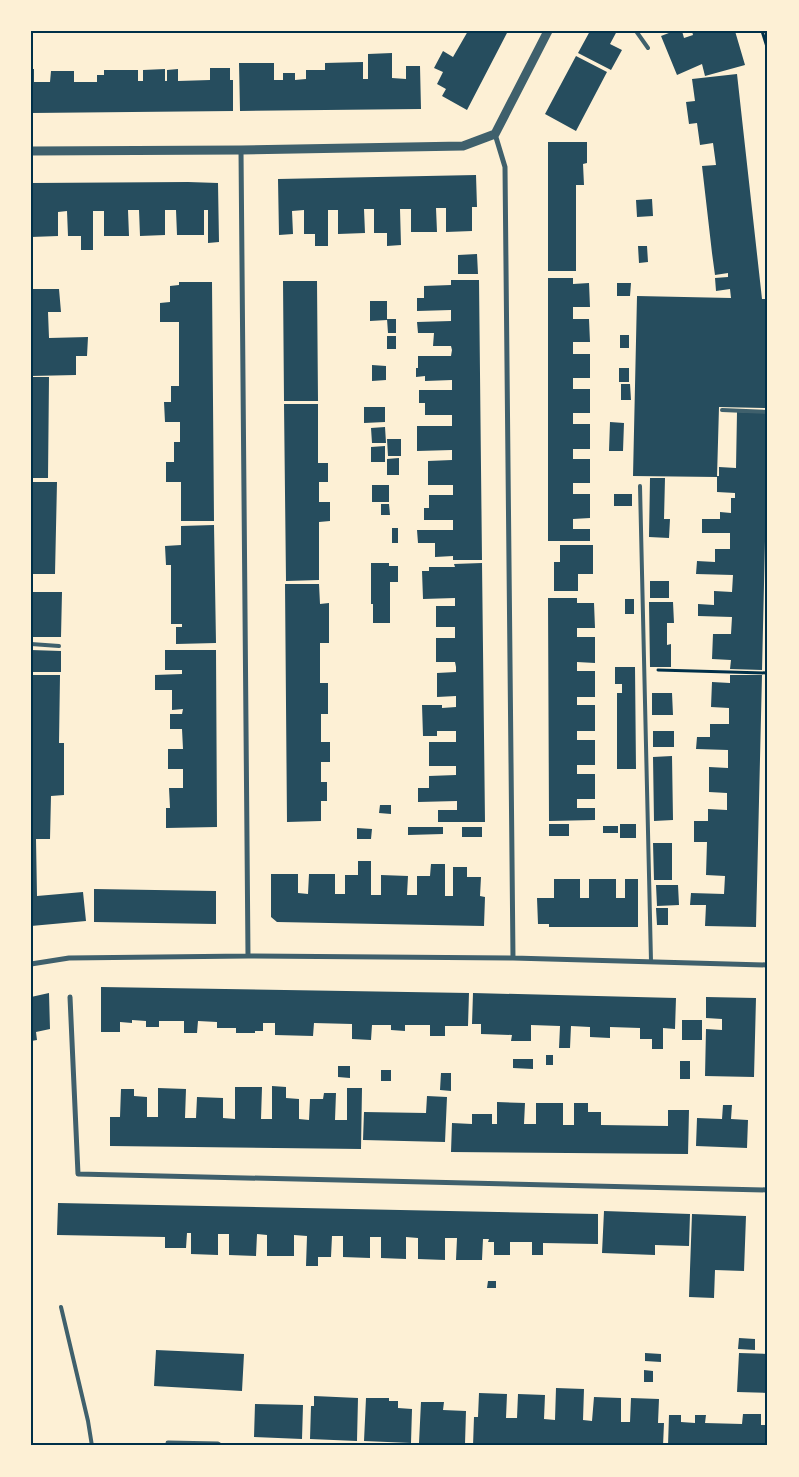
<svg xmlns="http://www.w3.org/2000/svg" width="799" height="1477" viewBox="0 0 799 1477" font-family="'Noto Sans',sans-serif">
	<rect width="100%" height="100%" fill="#fdf0d5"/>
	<path fill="#264d5e" d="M468,31H508L467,110L442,96L446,89L437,84L443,72L434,68L443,51L453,57Z
		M590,31H617L610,44L622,50L611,70L578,53Z
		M674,31H682L684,38L693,35L692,31H735L745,65L705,76L702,64L677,75L661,36Z
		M392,53V78L406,79V66H420L421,109L240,111L239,63H274V80H283V73H295V80L306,79V70H325V63L363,62V79H368V54Z
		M576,56L607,72L576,131L545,114Z
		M210,68H230V80H233V111L31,113V69H34V82H50L51,71H74V82H97V75H104V70H138V81H143V70L165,69V81H167V70L178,69V81L210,80Z
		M737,74L762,299H768V408L719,407L717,477L633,476L637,296L731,298L730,289L716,291L715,278L728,277V273L715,275L712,253L702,166L716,165L713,143L700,145L697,123L689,124L686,102L695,101L692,79Z
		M548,142H587V163L583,164L584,185H576V271H548Z
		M476,175L477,207H472V231L446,232V208H436L437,232H411V209H400L401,245L387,246V233H374V209H364L365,233L338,234V210H328V246H315V234H304V210L292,211L293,234L279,235L278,179Z
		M188,182L218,183L219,242L208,243V210H204V235H177L176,210H165V235L140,236L139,210H128L129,236H104V211H93V250H81V236H68L67,211L58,212V236L31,237V183Z
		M652,199L653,216L637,217L636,200Z
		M638,246H647L648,262L639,263Z
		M477,254L478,274H458V255Z
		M548,278H573V284L589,283L590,307H573V319H589L590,342H573V354H590V378H573V389H590V413H573V424H590V449H573V459H590V483H573V494H590V518L573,519V529H590V541H548Z
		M451,280H479L482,560H453V556L435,557V543H418L417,530H453V520H424V508H429V495H453V485H428V461L452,460V450L417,451V426H452V415H425V403H419V390H452V380L425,381V376L416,377V368H418V356H451L452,350L451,346H433L434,333H418L417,322L451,321V310L417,311V298H424V286L451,285Z
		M283,281H317L318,401H284Z
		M179,282H212L214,521H181V482H166V462H174V442H180V422H165L164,402H171V386H179V322H160V303L170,302V286L179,285Z
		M617,283H631L630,296H617Z
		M31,289H59L61,312H48L49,338L88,337L87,356H76V375L31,376Z
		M370,301H387V320L370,321Z
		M387,319H396V333H388Z
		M620,335H629V348H620Z
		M387,336H396V349H387Z
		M372,365L386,366V380L372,381Z
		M619,368H629V382H619Z
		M31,377H49L48,478H31Z
		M621,384H630L631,400H621Z
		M284,404H318V463H328V482H319V502H330V521L319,522V580L286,581Z
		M364,407H385V422L364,423Z
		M737,412L768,413L762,670L730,669L731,660L712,659L713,634H731L732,617L698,616V604L714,605V591L732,592L733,575L696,574L697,561L715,562V549H730V533H702V519H720V512L731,513V498H735V493L717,492V476H719V467L736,468Z
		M610,422L624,423L623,451H609Z
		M385,427L386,443H372L371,428Z
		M387,439H401V456H388Z
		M385,446V462H371V447Z
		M399,458V475H387V459Z
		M650,478H665L664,519H670L669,538L649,537Z
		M31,482H57L55,574H31Z
		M372,485H389V502H372Z
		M614,494H632V506H614Z
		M381,504H389L390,515H381Z
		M214,525L216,643L176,644V627H182V624H171V565H166L165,546L181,545V526Z
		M392,528H398V543H392Z
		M560,545H593V574H578V591H554V562H560Z
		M371,563H389V566H398V582H390V623H373V604H371Z
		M482,563L485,822H438V810H457V801L418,802V788H429V776L456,775V766H429V742H456V731H437V736H423L422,705H442V708L456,707V696L437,697V673L456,672V667L455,662H436V638H455V627H436V606H455V598L423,599L422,571H429V567H455L454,564Z
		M650,581H669V598H650Z
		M285,584H319L320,604L329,603V643H320V683H328V714H321V742H330V762H321V782H327V801H321V821L287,822Z
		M31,592H62L61,637H31Z
		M548,598H577V603H594L595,628H577V637H595V663L577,662V671H595V697H577V705H595V731H577V740H595V765H577V774H595V799H577V808H595V820L549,821Z
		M625,599H634V614H625Z
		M649,602H673L674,623H667V645L671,644V667H650Z
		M31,650L61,651V672H31Z
		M165,650H216L217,827L166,828V808H170L169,788H183V769H168V749H183L182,729H170V714H182L183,709L172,710V690H155V675L182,674V670H165Z
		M615,667H635L636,769H617V693H622V684H615Z
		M31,675H60L59,743H64V795L51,796L50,839H36L37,896L83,892L86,921L31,926Z
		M730,675H762L756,927L705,926L706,905H690L691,893L724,894L725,876L706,875L707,842H694V821H708V809L727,810V793L709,792V767L728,768V750L696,749L697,737H710V724H729V708L711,707L712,682L730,683Z
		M652,693H672L673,715H652Z
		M653,731H674V747H653Z
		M672,756L673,820L654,821L653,757Z
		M380,805H391V814L379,813Z
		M549,824H569V836H549Z
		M620,824H636V838H620Z
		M603,826H618V833H603Z
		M408,827H443V834L408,835Z
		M462,827H482V837H462Z
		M357,828L372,829L371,839H357Z
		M653,843H672V880H654Z
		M358,861H371V895H381V875L408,876L407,895H417V876H430L431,864H445V896H453V867H467V877H481L480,896L485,897L484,926L277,922L271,917V874H298V893L308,894L309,874H335V894H345V875H358Z
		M554,879H580V898H589V879H616V898H625V879H638V927H549V924H538L537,898H554Z
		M656,885H678L679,905L657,906Z
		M94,889L216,891V924L94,922Z
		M656,908H668V925H657Z
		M101,987L469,993L468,1026H445V1036H430V1025H405V1031L391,1030V1025H372L371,1040L352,1039V1024L314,1023L313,1036L275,1035V1023H263V1031H255V1033H236V1028H217V1022L198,1021L197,1033H184V1021H159V1027H146V1021L132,1020V1023L120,1022V1032H101Z
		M49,993L50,1029L36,1032L37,1040L31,1041V997Z
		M473,993L676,998L675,1029L663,1028V1049H652V1039H640V1028L610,1027V1038L590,1037V1027L571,1026L570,1048H559L560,1026L531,1025V1041H511L512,1035L481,1034V1024H472Z
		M706,997L756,998L754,1077L705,1076L706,1029L722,1030V1019L706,1018Z
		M682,1020H702V1040H682Z
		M546,1055H553V1065H546Z
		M513,1059H533V1069L513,1068Z
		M680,1061H690V1079H680Z
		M338,1066H350V1078L338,1077Z
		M381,1070H391V1081H381Z
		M441,1073H451V1091L440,1090Z
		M272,1086L286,1087V1098L299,1099V1119L309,1120L310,1099H323L324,1093H336L335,1120H347V1088H362L361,1149L110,1146V1117H120L121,1089H134V1096L147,1097V1117H158V1088L186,1089L185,1118H196L197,1097L223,1098V1118L235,1119V1087H262L261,1119H272Z
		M427,1096L447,1097L445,1142L363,1140L364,1112L426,1113Z
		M497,1102L525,1103L524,1124H536V1103H563V1125H574V1103H588V1112H601V1125L668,1126V1110H689L688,1154L451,1152L452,1123L472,1124V1114H492V1124H497Z
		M723,1105H732L731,1119L748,1120L747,1148L696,1146L697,1118L722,1119Z
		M58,1203L598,1214V1244L543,1243V1255H532V1242H510V1255H494V1242H488L489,1239H483L482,1260H456L457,1238H445V1260L418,1259V1238L406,1237V1259L381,1258V1237H370V1258L343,1257V1236H332L331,1257H318V1266H306L307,1236L294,1235V1256H267V1235L257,1234L256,1256L229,1255V1234H218V1255L191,1254V1233H187L186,1248H165V1237L57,1235Z
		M604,1211L690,1214L689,1246L655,1245V1255L602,1253Z
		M692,1214L746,1216L744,1271L715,1270L714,1298L689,1297Z
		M488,1281H496V1288H487Z
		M739,1338L755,1339V1350L738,1349Z
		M156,1350L244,1354L242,1391L154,1386Z
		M645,1353L661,1354V1362L645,1361Z
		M739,1353L768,1354V1393L737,1392Z
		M644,1370L653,1371V1382H644Z
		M556,1388L584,1389L583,1420L592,1421L594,1397L621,1398V1422H630L631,1398L659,1399L658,1423H664L663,1446H473L474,1417H478L479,1393L507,1394L506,1418H517L518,1394L545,1395L544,1419L555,1420Z
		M314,1396L358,1398L357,1441L310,1439L311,1406H314Z
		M366,1398H389V1401H398V1408L412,1409L411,1443L364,1441Z
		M421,1402H444L443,1410L466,1411L465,1444L419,1443Z
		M255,1404L303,1405L302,1439L254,1437Z
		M743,1414H761V1425H768V1446H668L669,1415H681V1422L695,1423V1415H706L705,1423L742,1424Z"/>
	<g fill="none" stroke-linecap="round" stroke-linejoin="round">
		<path stroke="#003049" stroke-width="3" d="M762,31L768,50
			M658,670L768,673"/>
		<path stroke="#3f606c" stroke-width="4" d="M636,31L648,48
			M722,410L768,412
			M640,486L651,961
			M31,644L59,646
			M61,1307L88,1421L92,1446"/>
		<path stroke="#3f606c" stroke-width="5" d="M495,134L505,167L513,958
			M241,150L248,956
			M31,964L69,958L248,956L513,958L768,965
			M70,997L78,1174L768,1190
			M168,1443L218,1444L221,1446"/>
		<path stroke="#3f606c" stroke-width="9" d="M31,151L241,150L463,146L495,134L548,31"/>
	</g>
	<rect width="799" height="1477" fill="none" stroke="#fdf0d5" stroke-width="65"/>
	<rect x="32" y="32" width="734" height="1412" fill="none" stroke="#003049" stroke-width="2"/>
</svg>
